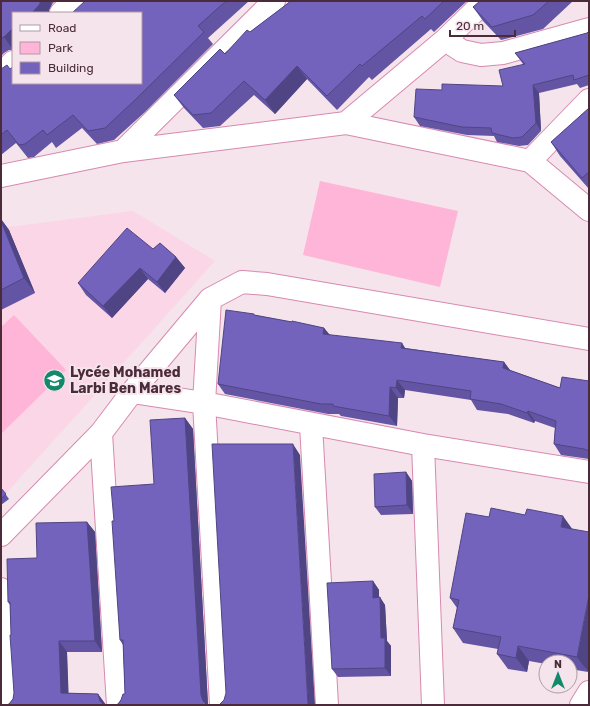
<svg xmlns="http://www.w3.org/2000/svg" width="590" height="706" viewBox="0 0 590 706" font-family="Rubik,sans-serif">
	<rect width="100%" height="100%" fill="#f5e4eb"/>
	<path fill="#fbd6e6" d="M133,211L215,261L1,499V228Z"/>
	<path fill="#feb5d7" d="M320,181L458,211L440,287L303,255Z
		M14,315L66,370L1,434V327Z"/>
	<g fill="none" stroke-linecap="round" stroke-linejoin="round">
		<defs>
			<path id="minor" d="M61,13L73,1
				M445,40L462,51L481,55L503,53L589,29
				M1,74L13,62
				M346,123L445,40L485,1
				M123,151L274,1
				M530,161L589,100
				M1,176L123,151L346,123L530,161L589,210
				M210,299L204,403L221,705
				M132,392L204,403L423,445L589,472
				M311,425L327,705
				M101,433L118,705
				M423,445L433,705
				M1,535L101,433L132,392L210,299L242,282L267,284L589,339
				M1,589L9,705
				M581,705L589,692"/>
		</defs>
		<use href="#minor" stroke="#d889b0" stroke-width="24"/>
		<use href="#minor" stroke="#fff" stroke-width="22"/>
	</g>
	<path fill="#6355a3" d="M1,1H55L52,4L49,10V13H13V50H9L4,53L1,56Z
		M85,1H249L208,38L213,44L145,112L114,140L97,144L82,128L56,148L52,142L34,157L28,158L16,143L1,155V69L13,83H141Z
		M291,1H467L434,32L431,29L372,80L369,77L337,110L307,79L275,114L254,95L220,126L203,128L184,108L174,95L250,32Z
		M480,1H573L543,29L501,40L483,21L473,7Z
		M589,31V85L580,88L577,84L539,93L541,131L528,145L519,146L497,142L494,136L467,135L420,126L414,117L503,86L523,64L515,53L587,33Z
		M589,108V189L560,156L551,142Z
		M1,219L9,230L35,293L1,310Z
		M153,249L176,257L185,268L165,293L148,279L112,318L86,295L78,283Z
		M255,315L292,322L324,328L330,335L405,348L504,362L510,370L560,388L589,381V459L561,455L554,444L555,428L535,421L534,423L508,414L477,410L471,400L405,390L404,398H398L397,426L341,416L339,414H328L225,394L218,384Z
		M185,418L193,429L208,705L118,704L121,700L125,694L123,645L120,640L114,521L154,484Z
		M406,472L412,481L413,514L381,515L375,507Z
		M1,488L9,499L1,505Z
		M489,517L588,672L570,669V662H546V664L529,661L527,672L508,669L497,654L498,649L463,643L453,628L457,608L450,598Z
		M87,522L95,532L102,652H67L68,693L98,694L106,705H6L9,704L13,699L14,693L10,605L8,602L37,558Z
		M373,581L379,590V597L385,605L387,641L391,646V676L338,677L332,669Z"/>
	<path fill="#504584" d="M40,1H50L52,4L49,10V13H32Z
		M13,28V50L4,37Z
		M297,66L307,79L275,114L265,100Z
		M533,85L539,93L541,131L536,123Z
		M1,219L9,230L35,293L24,278L1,221Z
		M176,257L185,268L165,293L157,282Z
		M140,268L148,279L112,318L103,306Z
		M324,328L332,338L323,334Z
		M402,343L409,354L401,348Z
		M504,362L512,373L503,368Z
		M397,380L405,390L404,398L396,388Z
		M390,387L398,398L397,426L389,416Z
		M528,411L535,421L534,423L527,413Z
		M185,418L193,429L208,705H206L203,701L201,695Z
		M293,444L300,455L315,705H308Z
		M406,472L412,481L413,514L407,505Z
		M563,516L573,530L561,527Z
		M87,522L95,532L102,652L95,641Z
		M373,581L379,590V606L373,598Z
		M589,595V665L588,672L577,657Z
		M380,597L385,605L387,641L391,646V676L385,668L381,638Z
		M59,641L67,652L69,704L61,693Z
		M518,646L529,661L527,672L516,658Z
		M98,694L106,705H103L100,701Z"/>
	<path fill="#7363bd" stroke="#504584" d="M1,1H40V4L32,13H13V28L4,37L1,38Z
		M85,1H226L198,26L204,32L136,99L105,128L88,131L73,115L47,135L43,130L25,144L19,145L7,130L1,135V69L7,65L10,69L13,67V83H141V13H72Z
		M291,1H444L425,19L422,16L362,66L360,64L327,96L297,66L265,100L244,81L211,113L193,115L174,95L220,49L225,54L247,30L250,32Z
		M480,1H549L533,15L492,27L473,7Z
		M589,31V75L574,80L573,75L533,85L536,123L522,137L513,138L492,133L491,128L462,127L414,117L416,89L442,90V84L503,86L499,70L525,64L515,53L587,33Z
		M589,108V172L582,178L551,142Z
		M1,221L24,278L1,290Z
		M127,228L153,249L160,243L176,257L157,282L140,268L103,306L78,283Z
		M226,310L254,314V315L292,322V321L324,328L323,334L402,343L401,348L504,362L503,368L560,388L562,377L589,381V451L584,449L554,444L556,421L528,411L527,413L501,404L470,399L471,391L397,380L396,388L390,387L389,416L333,406V404H321L218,384Z
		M185,418L201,695L203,701L207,705H116L118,704L121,700L123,694H125L123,640H120L112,521H114L111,487L154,484L150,420Z
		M212,444H293L308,705H219L224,700L226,693Z
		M406,472L407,505L375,507L374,474Z
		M1,488L6,494L1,499Z
		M491,508L525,515L527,509L563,516L561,527L589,532V595L577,657L518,646L516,658L497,654L501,637L453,628L459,600L450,598L466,513L489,517Z
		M87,522L95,641H59L61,693L98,694L100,701L104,705H6L9,704L13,699L14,693L10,635H11L10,602H8L7,559L37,558L36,523Z
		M373,581V598L380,597L381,638H385V668L332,669L327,583Z"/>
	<defs>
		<symbol id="school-disc" viewBox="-11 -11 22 22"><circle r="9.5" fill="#12896a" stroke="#f5e4eb"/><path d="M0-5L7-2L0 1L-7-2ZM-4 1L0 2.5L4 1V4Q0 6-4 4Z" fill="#fff"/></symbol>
	</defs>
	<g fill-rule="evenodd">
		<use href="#school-disc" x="42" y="368" width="25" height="25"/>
	</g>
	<g text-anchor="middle" stroke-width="4" stroke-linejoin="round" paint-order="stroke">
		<g font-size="14" font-weight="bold" fill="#4b2a3a" stroke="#f5e4eb" text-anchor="start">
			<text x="70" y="377">Lycée Mohamed<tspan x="70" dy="16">Larbi Ben Mares</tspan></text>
		</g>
	</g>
	<rect width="590" height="706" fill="none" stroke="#4b2a3a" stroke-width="4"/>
	<rect x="12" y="12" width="130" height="72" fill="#f5e4eb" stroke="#b19aa4"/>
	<rect x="20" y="25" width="20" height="6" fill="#ffffff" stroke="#b19aa4"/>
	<text x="48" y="32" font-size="12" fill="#4b2a3a">Road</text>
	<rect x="20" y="42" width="20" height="12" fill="#feb5d7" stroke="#b19aa4"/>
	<text x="48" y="52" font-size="12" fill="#4b2a3a">Park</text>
	<rect x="20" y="62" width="20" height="12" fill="#7363bd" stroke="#b19aa4"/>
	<text x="48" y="72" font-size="12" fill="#4b2a3a">Building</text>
	<g transform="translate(558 674)"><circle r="19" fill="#f5e4eb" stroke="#b19aa4"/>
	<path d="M0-3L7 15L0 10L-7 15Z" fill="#12896a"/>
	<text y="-6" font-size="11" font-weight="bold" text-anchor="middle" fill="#4b2a3a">N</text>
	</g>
	<path d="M450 30v6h65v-6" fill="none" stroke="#4b2a3a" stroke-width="2"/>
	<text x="456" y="30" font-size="12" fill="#4b2a3a" stroke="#f5e4eb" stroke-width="3" paint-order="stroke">20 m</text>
</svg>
